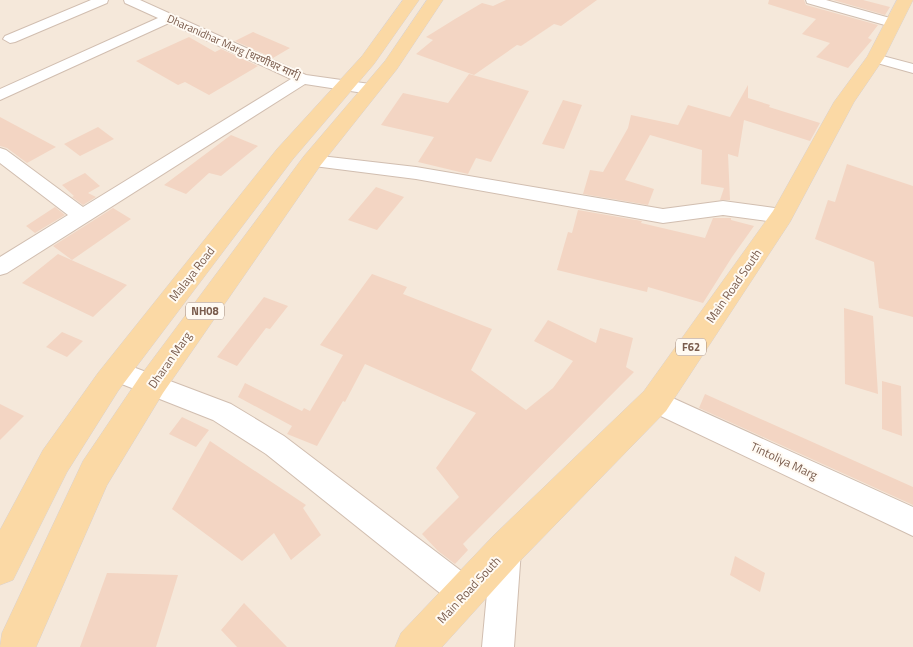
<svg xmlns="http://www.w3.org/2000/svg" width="913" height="647" viewBox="0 0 913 647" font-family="'Titillium Web','Noto Sans Devanagari',sans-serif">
	<rect width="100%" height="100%" fill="#fdf6ec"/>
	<path fill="#f5e8da" d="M0,0H913V647H0Z"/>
	<path fill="#f3d5c3" d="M506,0H597L561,26L554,24L521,46L517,45L474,75L416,54L433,40L426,37L455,19L482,3L493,6Z
		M769,0H804L806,5L878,25L868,38L872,40L848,68L816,57L830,43L802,34L816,19L768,4Z
		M833,0H863L890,7L885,15Z
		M253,32L290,48L273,58L235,41Z
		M189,37L215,52L221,49L258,66L209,95L185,82L178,85L136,61Z
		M469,74L529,91L491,162L476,158L468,174L418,162L434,137L381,125L403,93L448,103Z
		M748,85V98L770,105L769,107L820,123L810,141L744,120L738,157L728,154L730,200H720L724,188L701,184L702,150L650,135L625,180L654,189L648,205L583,194L590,170L603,172L628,128L631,115L678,125L688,105L730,117Z
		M563,100L582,105L564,149L542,144Z
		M0,117L56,147L27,163L7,148L0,146Z
		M98,127L114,139L80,156L64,144Z
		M231,135L258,146L221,176L209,173L186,194L164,185Z
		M847,164L913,186V317L879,308L874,262L815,239L828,200L835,202Z
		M85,173L100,186L88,193L96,197L83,205L72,197L74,196L62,185Z
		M376,187L404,197L377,230L348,220Z
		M55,207L65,215L35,233L26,226Z
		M113,208L131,219L72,260L53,246Z
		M578,210L642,221L641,223L705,238L713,218H731V220L754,226L732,257L703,303L648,287L647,292L557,270L568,232L572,233Z
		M58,254L127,285L93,317L22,283Z
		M372,274L407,287L403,294L492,329L471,370L526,410L553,388L573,361L534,341L548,320L596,343L600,328L633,338L626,367L634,372L463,544L468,550L455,564L438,551L422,534L459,497L436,468L476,413L365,364L345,402L343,401L317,446L287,434L292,426L238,397L245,383L302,411L304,408L310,411L343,355L320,345Z
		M264,297L288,306L270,329L266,328L237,366L217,357Z
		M844,308L873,316L878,394L845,384Z
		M62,332L83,341L67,357L46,347Z
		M882,381L901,386L902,436L882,429Z
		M705,394L913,487V505L699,408Z
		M0,404L24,416L0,440Z
		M182,417L209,430L196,447L169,434Z
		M210,441L306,505L303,508L321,535L291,560L274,533L242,561L172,509Z
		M735,556L765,573L760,592L730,575Z
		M107,573L178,575L156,647H80Z
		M244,603L287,647H237L221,630Z"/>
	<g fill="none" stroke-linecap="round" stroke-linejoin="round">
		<defs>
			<path id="minor" d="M91,0H108L107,3L15,42L10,43L3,39L5,36Z
				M124,0H140L306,75L370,84L375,86L378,89L375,92L370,94L305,84L7,273L0,275V257L68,215L0,163V148L6,150L83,207L291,79L169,23L0,100V89L158,18L125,3Z
				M806,0H826L897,20L899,23L892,27L807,3Z
				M875,54L913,64V73L870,61L868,58L870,55Z
				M312,155L416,167L663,209L723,201L782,209L789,211L792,216L789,221L782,223L723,215L663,223L416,179L306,165L303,161L306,157Z
				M117,361L231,404L284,436L477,583L481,594L477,605L466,609L455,605L266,454L213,420L109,379L105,372L109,365Z
				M655,390L913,507V536L646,409L643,401L646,393Z
				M506,535L516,540L521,550L514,647H482L491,550L496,540Z"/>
			<path id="major" d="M403,0H419L374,64L293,159L118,391L67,472L13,580L0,585V530L43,450L98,373L277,149L362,56Z
				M427,0H443L397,69L320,166L163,393L107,485L36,647H0L2,633L83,461L141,375L304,156L385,61Z
				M897,0H913L884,58L854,102L790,222L666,411L519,562L442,647H395L401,633L493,536L644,391L773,211L834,102L867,57Z"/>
		</defs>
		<use href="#minor" stroke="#d1beb0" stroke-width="2"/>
		<use href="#major" stroke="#dad1cd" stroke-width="1"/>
		<use href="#minor" fill="#fff" fill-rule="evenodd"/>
		<use href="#major" fill="#fbd9a5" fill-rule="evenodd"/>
	</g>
	<g text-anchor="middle" stroke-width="4" stroke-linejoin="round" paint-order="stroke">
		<g font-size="11" fill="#7a5c4d" stroke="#fffaf3">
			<text transform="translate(234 47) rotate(24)" y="4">Dharanidhar Marg [धरणीधर मार्ग]</text>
		</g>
		<g fill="#fffaf3" stroke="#a28b7f" stroke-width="1">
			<rect x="186" y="302.5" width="38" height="17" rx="4"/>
			<rect x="676" y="338.5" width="30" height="17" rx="4"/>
		</g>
		<g font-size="11" font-weight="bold" fill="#7a5c4d">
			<text x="205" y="315">NH08</text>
			<text x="691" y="351">F62</text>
		</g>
		<g font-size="12" fill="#7a5c4d" stroke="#fffaf3">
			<text transform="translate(192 274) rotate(-52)" y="4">Malaya Road</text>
			<text transform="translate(734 286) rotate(-55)" y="4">Main Road South</text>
			<text transform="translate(170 360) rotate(-55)" y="4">Dharan Marg</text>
			<text transform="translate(784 461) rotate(25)" y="4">Tintoliya Marg</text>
			<text transform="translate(469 590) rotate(-47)" y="4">Main Road South</text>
		</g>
	</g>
</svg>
